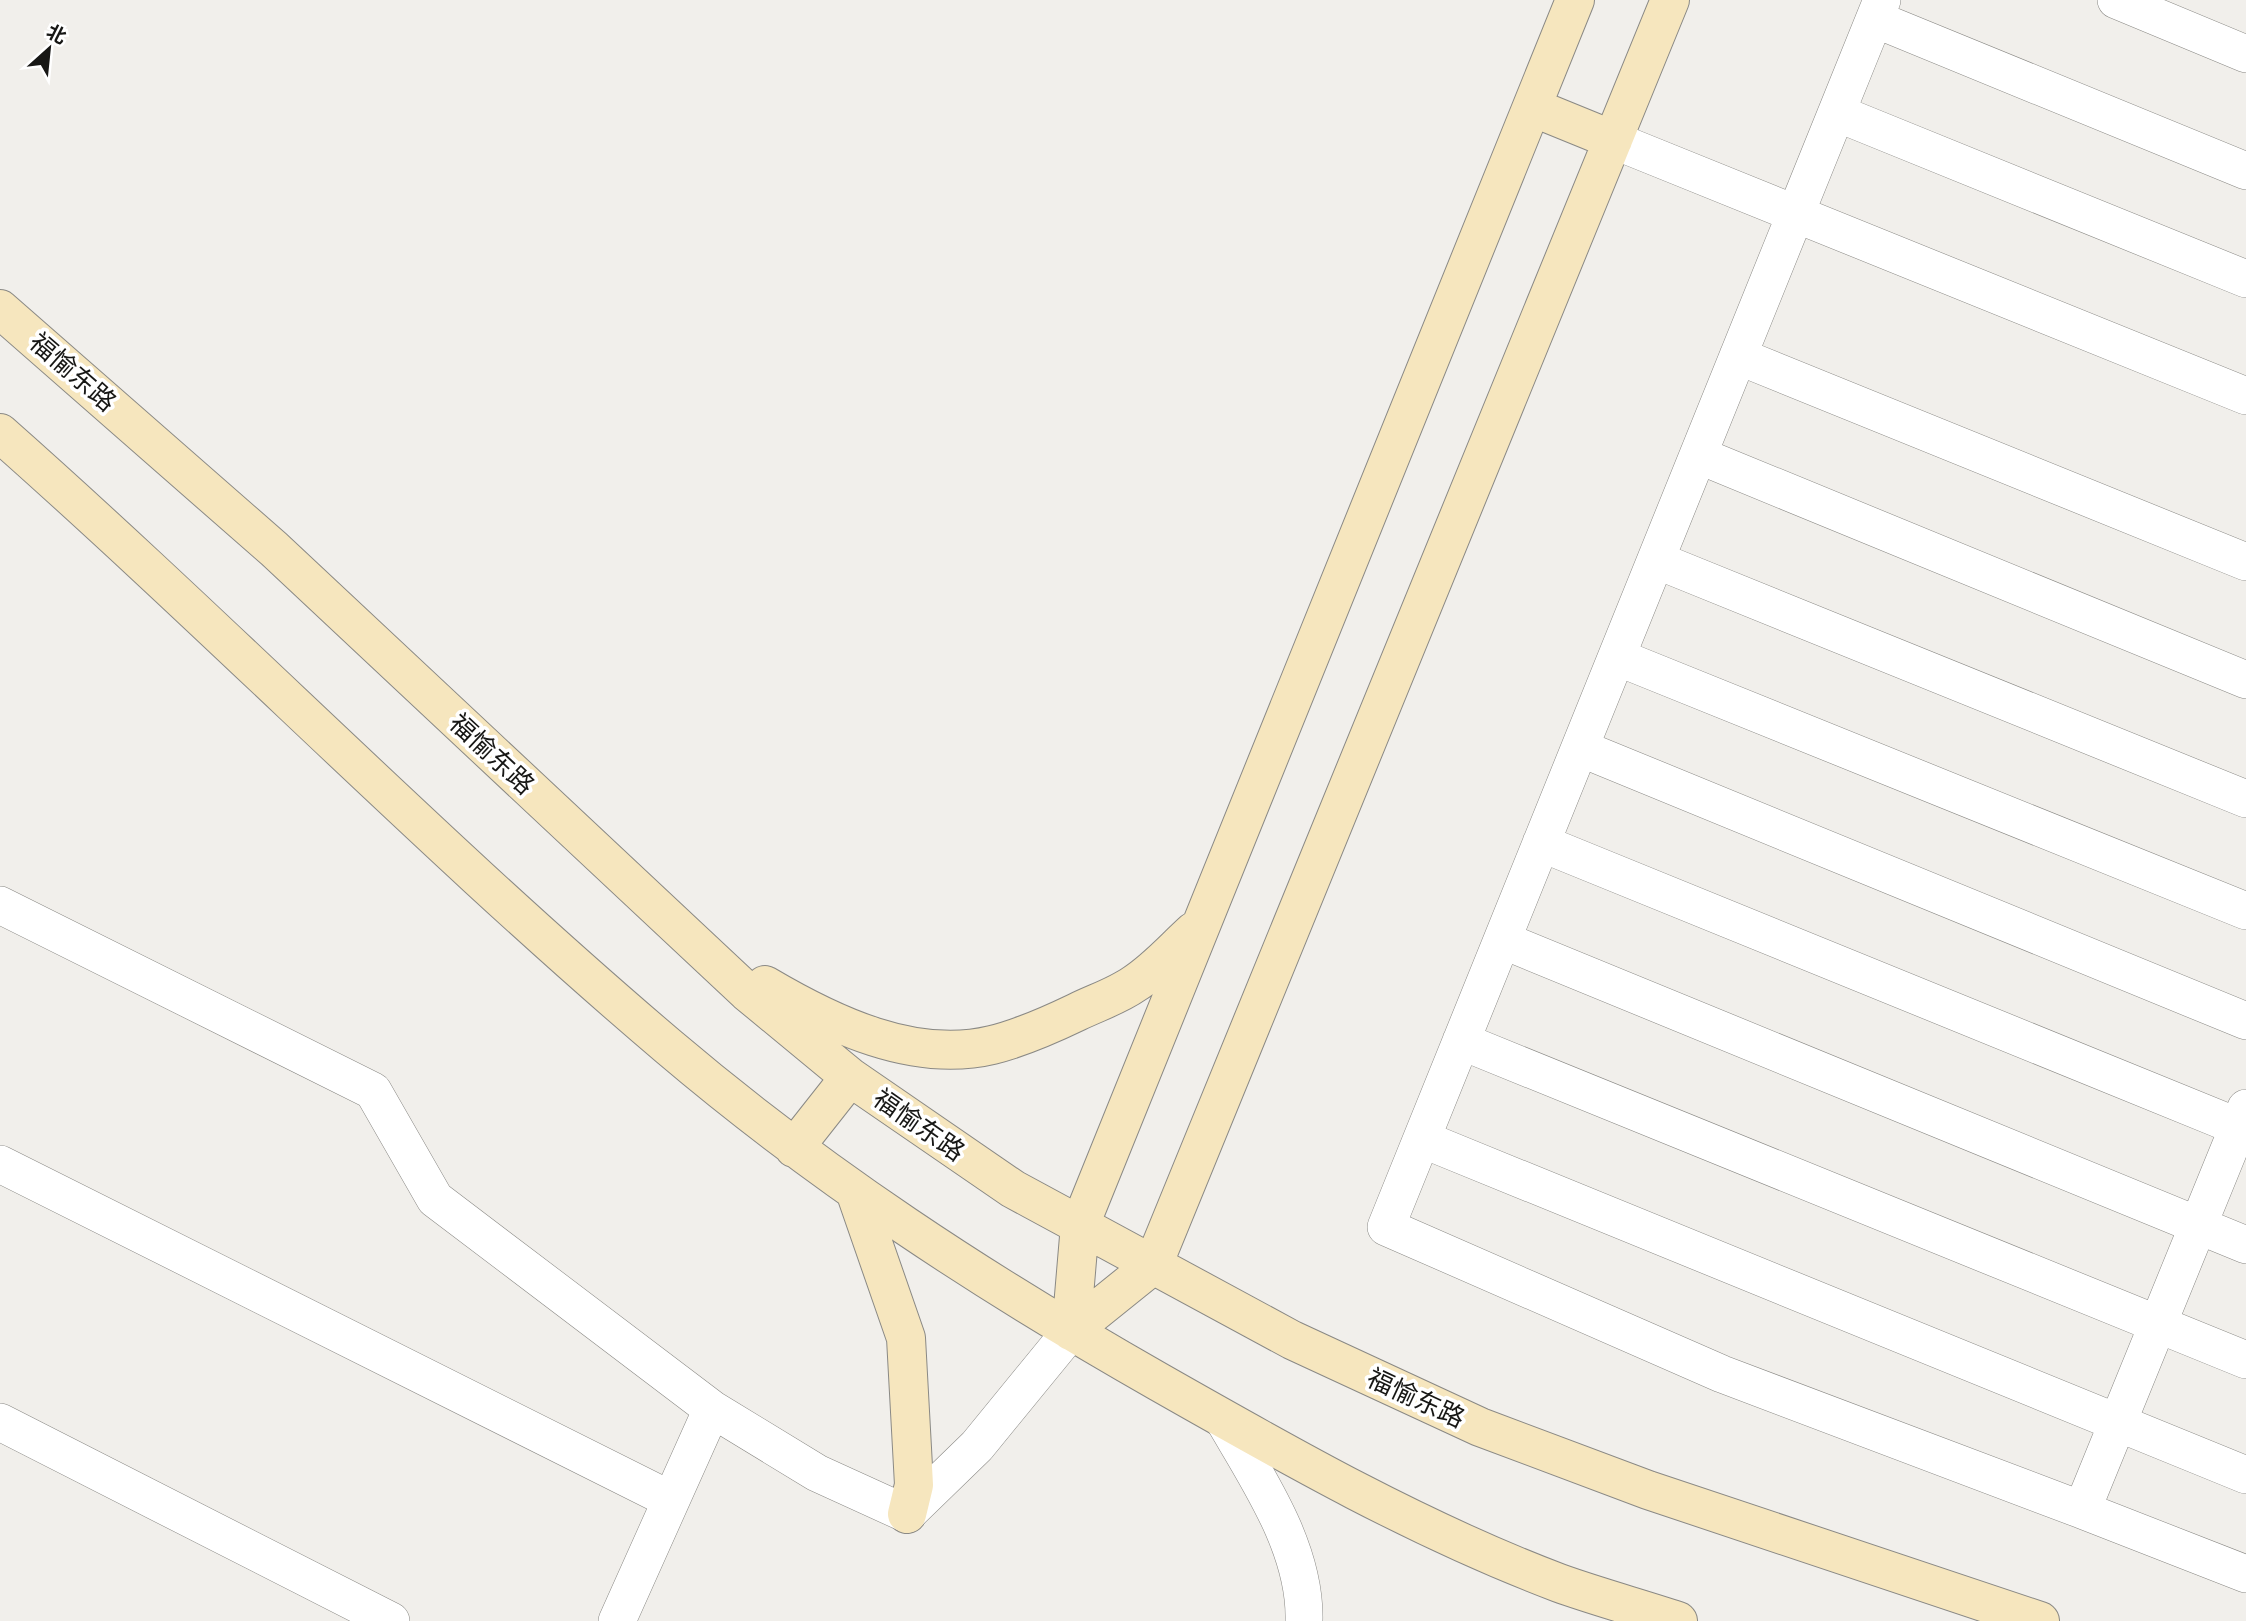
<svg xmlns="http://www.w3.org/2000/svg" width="2246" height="1621" viewBox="0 0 2246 1621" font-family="'PT Sans Narrow','Noto Sans SC',sans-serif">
	<rect width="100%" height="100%" fill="#f1efeb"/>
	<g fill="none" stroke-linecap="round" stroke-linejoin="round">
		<defs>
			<path id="street" d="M1882,0L1386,1227L1722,1374L2082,1510L2246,1108
				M2116,0L2246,54
				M1875,19L2246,171
				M1837,113L2246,279
				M1613,140L2246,396
				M1738,356L2246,562
				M1698,455L2246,680
				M1656,560L2246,799
				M1617,657L2246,911
				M1580,748L2246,1021
				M1541,843L2246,1130
				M0,905L373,1091L435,1199L712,1409
				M1502,940L2246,1245
				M1461,1041L2246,1360
				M1422,1139L2246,1475
				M0,1164L671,1500
				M1223,1419C1258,1479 1306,1549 1304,1621
				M0,1422L391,1621
				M2082,1510L2246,1574
				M617,1621L712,1409L817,1473L907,1514L977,1446L1071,1331"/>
			<path id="secondary" d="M1532,107L1613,140
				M0,309L274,549L747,992L850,1077L1013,1189L1292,1340L1480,1427L1648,1490L2040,1621
				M0,433C227,634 438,851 669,1047C822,1177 985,1283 1159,1382C1289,1456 1419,1530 1559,1583C1598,1597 1639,1608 1678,1621
				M765,985C831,1024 914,1064 992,1045C1021,1038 1050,1025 1077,1012C1095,1003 1117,996 1134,984C1156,970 1175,948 1194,931
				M794,1148L850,1077
				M856,1194L906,1338L914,1485L907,1514
				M1071,1331L1153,1265L1670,0
				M1071,1331L1080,1225L1575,0"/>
		</defs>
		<use href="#street" stroke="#8a8985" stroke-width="38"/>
		<use href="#secondary" stroke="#8a8985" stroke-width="40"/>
		<use href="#street" stroke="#fff" stroke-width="37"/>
		<use href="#secondary" stroke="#f6e6be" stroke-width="38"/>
	</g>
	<g text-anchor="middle" stroke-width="7" stroke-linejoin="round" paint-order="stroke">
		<g font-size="26" fill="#171715" stroke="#fff">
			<text transform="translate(73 372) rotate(41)" y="9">福愉东路</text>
			<text transform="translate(492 754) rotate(43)" y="9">福愉东路</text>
			<text transform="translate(919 1125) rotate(35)" y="9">福愉东路</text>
			<text transform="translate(1416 1398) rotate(25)" y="9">福愉东路</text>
		</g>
	</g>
	<g transform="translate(49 49) rotate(27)" stroke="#ffffff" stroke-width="5" paint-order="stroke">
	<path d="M0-5L12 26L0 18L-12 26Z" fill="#171715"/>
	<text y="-10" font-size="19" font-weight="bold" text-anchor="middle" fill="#171715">北</text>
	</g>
</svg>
